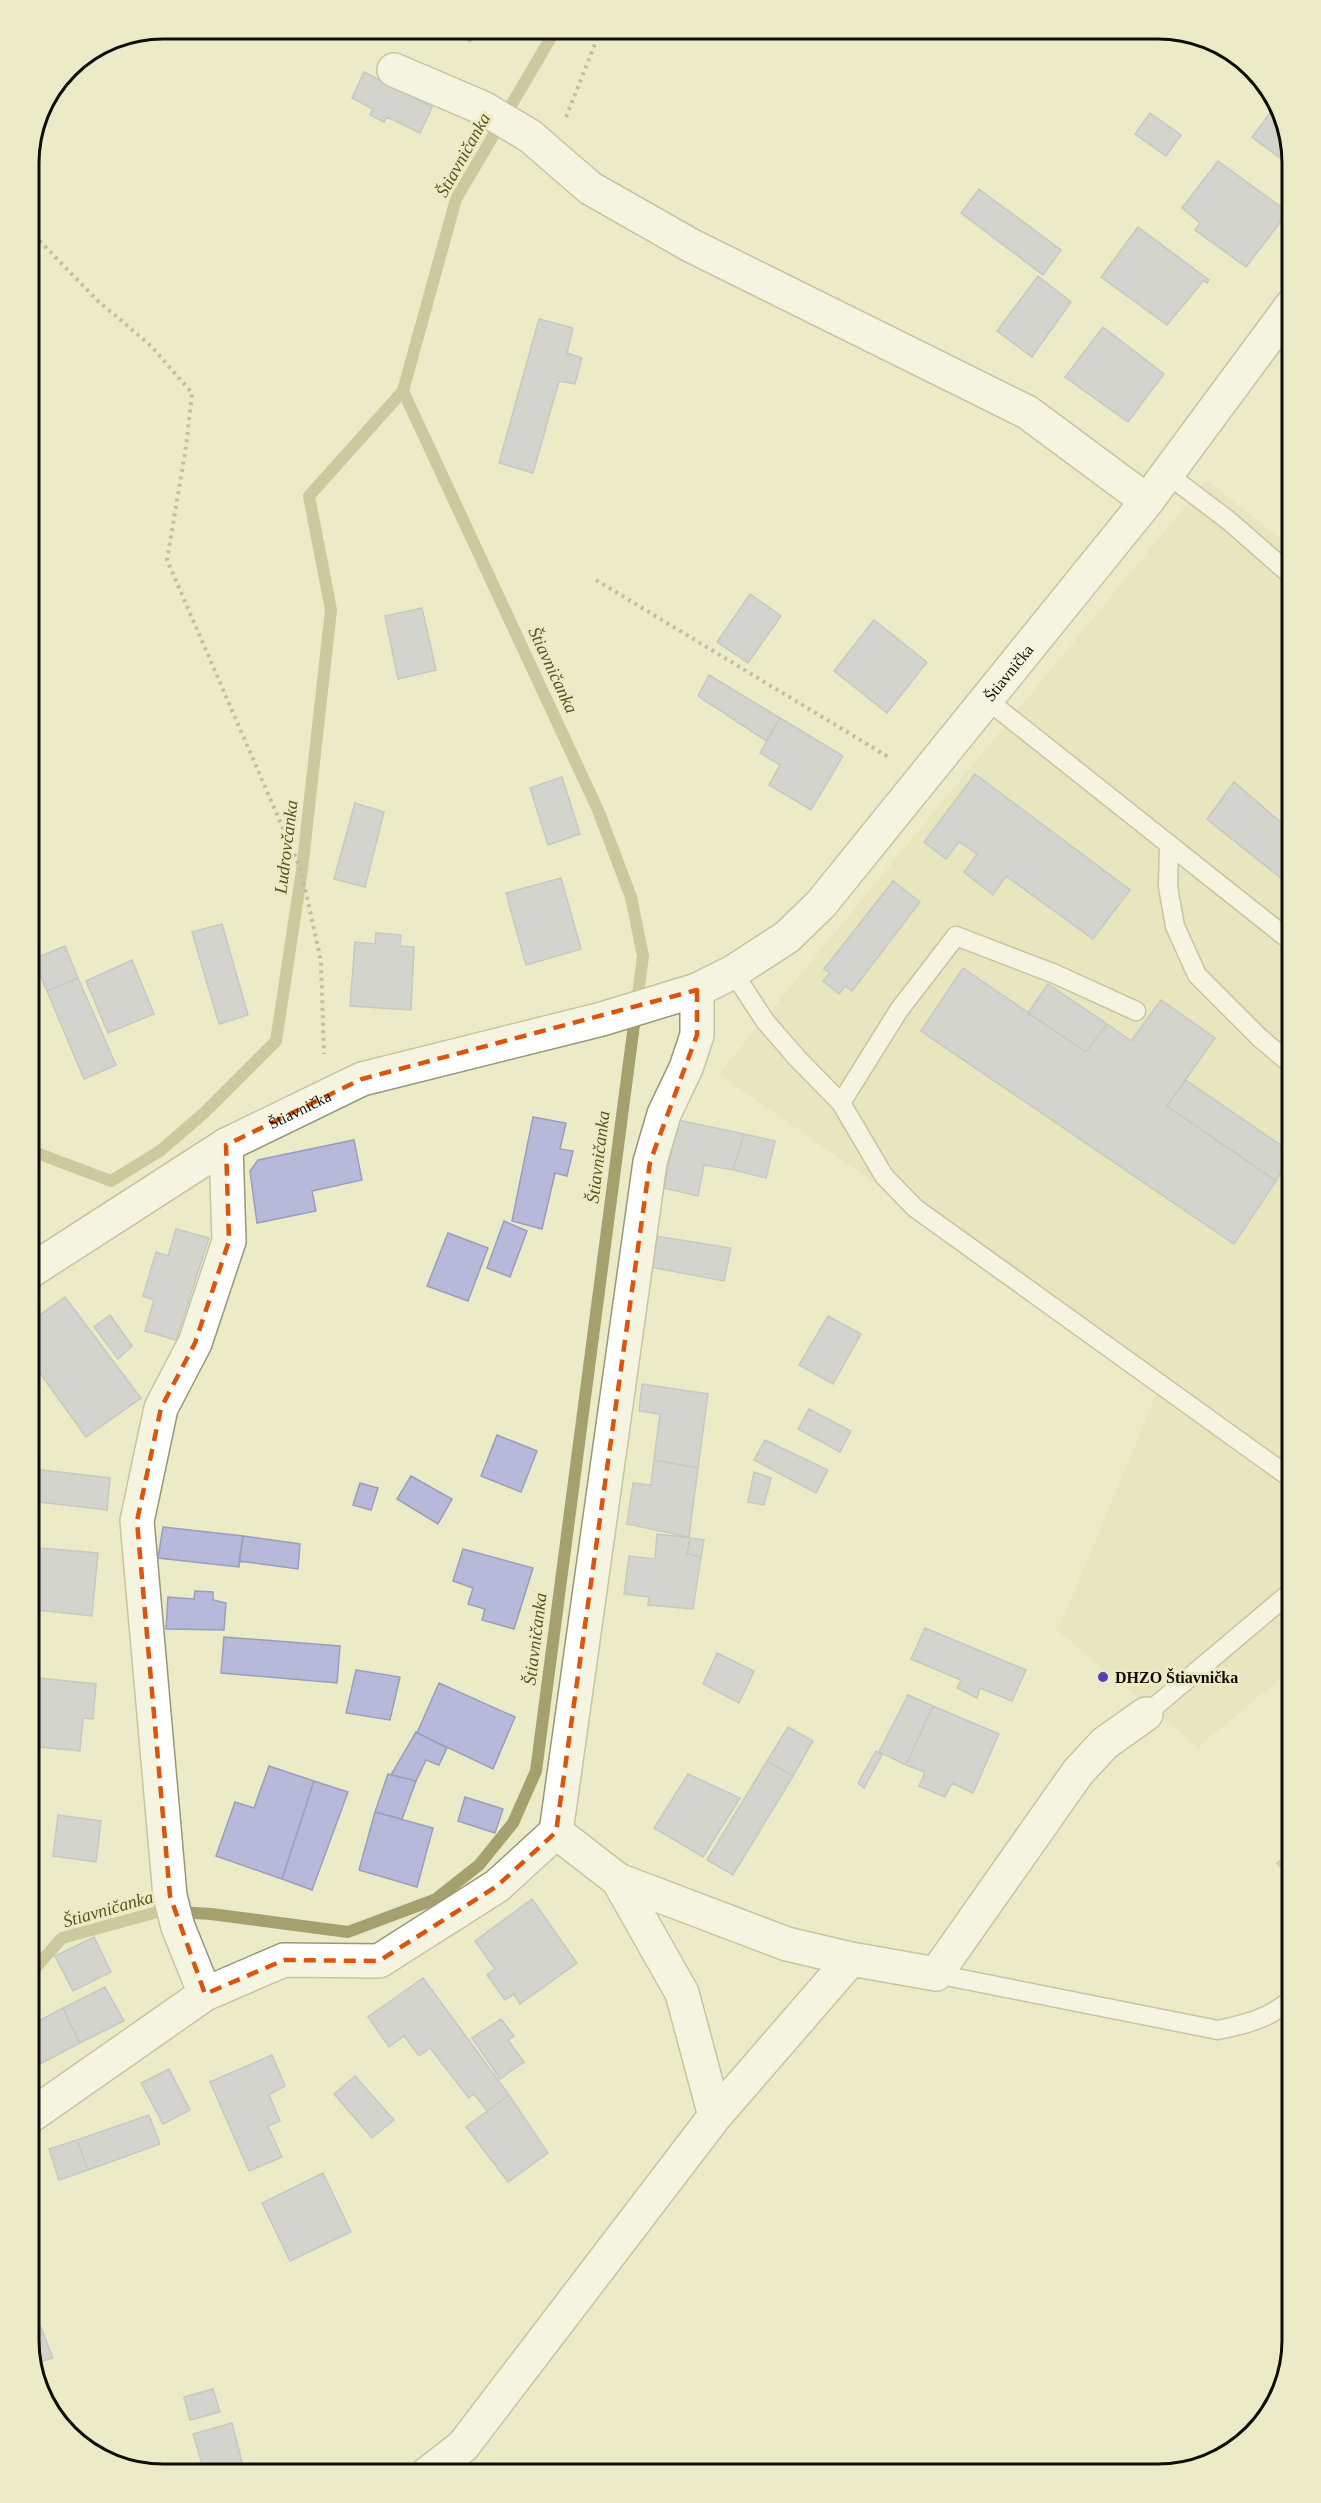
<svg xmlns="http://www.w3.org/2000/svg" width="1321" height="2503" viewBox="0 0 1321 2503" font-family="Georgia,serif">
	<rect width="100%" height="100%" fill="#ecebc7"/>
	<path fill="#e0dfb4" d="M1207,480L1292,548V1669L1198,1747L1058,1631L1161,1383L719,1074Z"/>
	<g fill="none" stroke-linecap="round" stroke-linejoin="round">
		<path stroke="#a4a16e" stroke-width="12" d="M29,1150L111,1181L160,1151L204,1113L276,1041L302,870L331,610L309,496L403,391
			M29,1975L62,1938L161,1911L211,1914L348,1932L436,1899L479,1865L513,1823L536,1771L643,956L631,897L598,810L403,391L456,199L556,29"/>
	</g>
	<path fill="#b7b9da" stroke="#9b9dbd" stroke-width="1.5" d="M447,29H478L470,42Z
		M364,72L432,107L420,133L387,117L384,122L370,115L373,109L352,98Z
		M1277,104L1282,111L1292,167L1252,137Z
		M1150,113L1181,135L1166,156L1135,134Z
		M1218,161L1288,212L1246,267L1195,230L1200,223L1182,208Z
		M979,189L1061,250L1043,275L961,213Z
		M1138,227L1209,280L1207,283L1204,280L1167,325L1101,277Z
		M1038,276L1071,302L1032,357L997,331Z
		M539,319L573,328L567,353L582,358L575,384L559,381L533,473L499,463Z
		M1103,327L1164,374L1128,422L1065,377Z
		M750,594L781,616L748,663L717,642Z
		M422,608L436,670L398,679L385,616Z
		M874,620L927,662L887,713L834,671Z
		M709,675L780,718L766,741L698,696Z
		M780,718L843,756L811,810L769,785L780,765L760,753Z
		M975,774L1130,890L1093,939L1006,876L993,895L964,872L977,854L959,842L946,859L924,842Z
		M562,777L580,834L548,845L530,788Z
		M1234,782L1292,832V887L1207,819Z
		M355,803L384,812L365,887L334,879Z
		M561,878L581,949L526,965L506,893Z
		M893,881L920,902L852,991L845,986L839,994L823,981L830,973L824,969Z
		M222,924L248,1015L219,1024L192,932Z
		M376,933L401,935L400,946L414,947L411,1010L350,1006L355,942L375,944Z
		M65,946L78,978L47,991L33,959Z
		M132,960L154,1014L108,1033L86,981Z
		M963,968L1086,1052L1107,1024L1131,1041L1161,1000L1215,1038L1167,1106L1276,1181L1234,1244L921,1031Z
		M78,978L116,1065L84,1079L47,991Z
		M1048,984L1107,1024L1086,1052L1028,1013Z
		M1186,1080L1292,1153L1276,1181L1167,1106Z
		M533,1117L566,1123L560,1149L573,1151L567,1176L555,1173L542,1229L512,1221Z
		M678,1120L744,1134L733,1170L704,1165L698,1196L664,1188Z
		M744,1134L775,1141L766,1178L733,1170Z
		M354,1140L362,1180L312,1191L316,1211L257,1223L250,1171L258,1160Z
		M504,1221L527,1231L510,1277L487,1268Z
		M176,1229L209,1238L176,1340L145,1331L154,1300L143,1296L156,1252L168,1256Z
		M448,1233L488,1248L468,1301L427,1286Z
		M655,1236L731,1248L724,1281L650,1267Z
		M65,1297L141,1398L86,1437L29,1358V1323Z
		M110,1315L132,1346L118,1359L94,1327Z
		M828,1316L861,1334L833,1384L799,1365Z
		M642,1384L708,1394L698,1468L654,1460L660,1414L639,1411Z
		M809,1409L851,1431L840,1452L798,1429Z
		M497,1435L537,1451L521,1492L481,1476Z
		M765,1440L828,1470L816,1493L754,1460Z
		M654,1460L698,1468L689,1537L627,1524L633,1483L651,1485Z
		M34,1469L110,1478L107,1510L31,1501Z
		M754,1472L771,1478L764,1505L748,1502Z
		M411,1476L452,1499L438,1524L397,1499Z
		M360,1483L378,1488L371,1510L353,1505Z
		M163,1527L243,1536L239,1567L158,1558Z
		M657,1534L690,1538L687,1554L701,1557L693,1609L648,1605L649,1597L624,1594L629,1556L655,1559Z
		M243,1536L300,1544L298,1569L239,1561Z
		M690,1538L704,1540L701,1557L687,1554Z
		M29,1547L98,1553L92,1616L29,1609Z
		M463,1549L533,1568L514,1629L482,1620L485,1609L468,1604L473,1588L453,1581Z
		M195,1591L213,1592V1600L226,1603L224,1630L166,1629L168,1597L194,1599Z
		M925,1628L1026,1670L1012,1701L980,1688L977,1698L957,1688L961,1680L911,1659Z
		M224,1637L340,1646L337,1683L221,1673Z
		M717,1653L754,1671L739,1703L703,1684Z
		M356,1670L400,1677L390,1720L346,1713Z
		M29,1677L96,1684L93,1719L83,1718L80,1751L29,1746Z
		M439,1683L515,1717L493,1769L417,1733Z
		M908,1695L933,1706L906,1765L879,1752Z
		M933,1706L999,1734L973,1793L952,1783L945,1797L919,1786L925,1772L906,1765Z
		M788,1727L813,1741L793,1776L767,1761Z
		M416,1732L447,1748L439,1765L426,1760L416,1781L391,1775Z
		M876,1751L882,1755L864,1788L858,1783Z
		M767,1761L793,1776L733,1875L707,1860Z
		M269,1766L314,1781L282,1879L216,1856L235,1802L254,1808Z
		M388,1774L416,1781L402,1819L375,1812Z
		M688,1774L740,1798L703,1857L654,1828Z
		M314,1781L348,1792L312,1890L282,1879Z
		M465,1797L503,1809L495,1833L458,1821Z
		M375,1812L433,1828L417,1887L359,1870Z
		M58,1815L101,1821L96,1862L53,1856Z
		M1291,1852L1292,1873L1289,1876L1277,1863Z
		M532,1899L577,1963L520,2004L514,1994L505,2000L487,1975L495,1969L475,1941Z
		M94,1937L111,1972L73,1991L55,1956Z
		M423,1978L509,2095L487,2111L474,2094L469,2098L430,2048L419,2056L404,2036L389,2047L368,2017Z
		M105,1987L124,2021L80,2043L63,2008Z
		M63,2008L80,2043L38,2065L29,2047V2026Z
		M501,2019L514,2036L508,2040L524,2062L500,2079L472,2038Z
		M272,2055L285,2086L269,2095L280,2121L268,2126L282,2157L249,2171L210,2082Z
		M169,2069L190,2110L163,2124L141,2083Z
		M355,2076L394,2120L372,2138L334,2094Z
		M509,2095L548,2153L508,2182L466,2127Z
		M149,2115L160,2144L88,2170L77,2140Z
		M77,2140L88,2170L59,2180L49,2149Z
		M323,2173L351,2232L290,2261L262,2203Z
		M29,2294L36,2315L29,2318Z
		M36,2315L53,2358L33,2364L28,2340L29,2318Z
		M213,2389L220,2412L190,2420L184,2397Z
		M232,2423L245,2474H205L193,2434Z"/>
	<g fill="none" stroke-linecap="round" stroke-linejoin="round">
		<defs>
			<path id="service" d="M1167,474L1228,520L1292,576
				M986,699L1292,942
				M1169,844L1168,887L1175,926L1197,975L1260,1038L1292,1065
				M733,972L765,1021L797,1058L841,1103L884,1176L915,1208L1292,1479
				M841,1103L899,1010L956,936L1055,974L1136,1011
				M1146,1714L1292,1591
				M936,1974L1218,2030C1247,2024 1271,2018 1292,1998"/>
			<path id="minor" d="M394,70L483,108L530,136L590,188L692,246L1027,412L1147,501
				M618,1880L787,1944L851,1959L936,1974L1078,1772L1105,1743L1146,1714
				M205,1994L178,1927L170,1896L137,1521L161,1408L195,1343L229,1241L226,1145
				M715,2116L851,1959
				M29,2117L205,1994L284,1960L379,1961L497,1886L556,1832L650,1162L664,1114L686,1068L697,1035V990
				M427,2474L463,2446L715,2116L682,1993L618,1880L556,1832"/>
			<g id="tertiary">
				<path id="s1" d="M29,1272L226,1145L362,1079L602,1019L697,990L733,972L787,937L821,904L1147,501L1292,305"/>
			</g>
		</defs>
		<use href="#service" stroke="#989776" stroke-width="21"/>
		<use href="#minor" stroke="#989776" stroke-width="36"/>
		<use href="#tertiary" stroke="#989776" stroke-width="36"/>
		<path stroke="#8c8b72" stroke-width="4" stroke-dasharray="3 4.5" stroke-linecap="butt" d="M566,117L601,29
			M29,230L97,300L151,346L192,393L186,447L167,560L301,870L321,961L324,1054
			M596,580L890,758"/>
		<use href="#service" stroke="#fff" stroke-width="18"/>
		<use href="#minor" stroke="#fff" stroke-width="33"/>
		<use href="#tertiary" stroke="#fff" stroke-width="33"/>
	</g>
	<path d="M0 0H1321V2503H0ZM697,990V1035L650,1162L556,1832L497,1886L379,1961L284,1960L205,1994L170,1896L137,1521L161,1408L195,1343L229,1241L226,1145L362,1079Z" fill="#ecebc7" fill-opacity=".55" fill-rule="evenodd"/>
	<path fill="none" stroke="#dd550c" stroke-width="4.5" stroke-dasharray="12 8" stroke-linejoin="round" d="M697,990V1035L650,1162L556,1832L497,1886L379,1961L284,1960L205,1994L170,1896L137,1521L161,1408L195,1343L229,1241L226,1145L362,1079Z"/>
	<circle fill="#5040b7" stroke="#ecebc7" stroke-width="2" cx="1103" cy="1677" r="6"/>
	<g text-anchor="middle" stroke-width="6" stroke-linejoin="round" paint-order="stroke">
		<g font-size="16" fill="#0e0e03" stroke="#ecebc7">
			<text dy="6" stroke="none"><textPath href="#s1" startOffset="1182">Štiavnička</textPath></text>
			<text dy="6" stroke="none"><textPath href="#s1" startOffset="316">Štiavnička</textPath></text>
		</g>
		<g font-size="16" font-weight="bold" fill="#0e0e03" stroke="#ecebc7" text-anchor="start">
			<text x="1115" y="1683">DHZO Štiavnička</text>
		</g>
		<g font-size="18" font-style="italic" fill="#595619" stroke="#ecebc7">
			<text transform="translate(463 155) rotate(-61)" y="6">Štiavničanka</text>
			<text transform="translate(553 670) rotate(65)" y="6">Štiavničanka</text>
			<text transform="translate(286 847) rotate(-83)" y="6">Ludrovčanka</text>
			<text transform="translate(598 1157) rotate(-83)" y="6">Štiavničanka</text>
			<text transform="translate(535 1639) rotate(-83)" y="6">Štiavničanka</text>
			<text transform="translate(108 1909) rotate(-16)" y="6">Štiavničanka</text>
		</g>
	</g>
	<path d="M0 0H1321V2503H0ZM163 39H1158A124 124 0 0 1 1282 163V2340A124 124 0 0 1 1158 2464H163A124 124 0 0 1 39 2340V163A124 124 0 0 1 163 39Z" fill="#ecebc7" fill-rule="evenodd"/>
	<path fill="none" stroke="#0e0e03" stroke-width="3" d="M163 39H1158A124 124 0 0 1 1282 163V2340A124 124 0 0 1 1158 2464H163A124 124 0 0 1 39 2340V163A124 124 0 0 1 163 39Z"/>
</svg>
